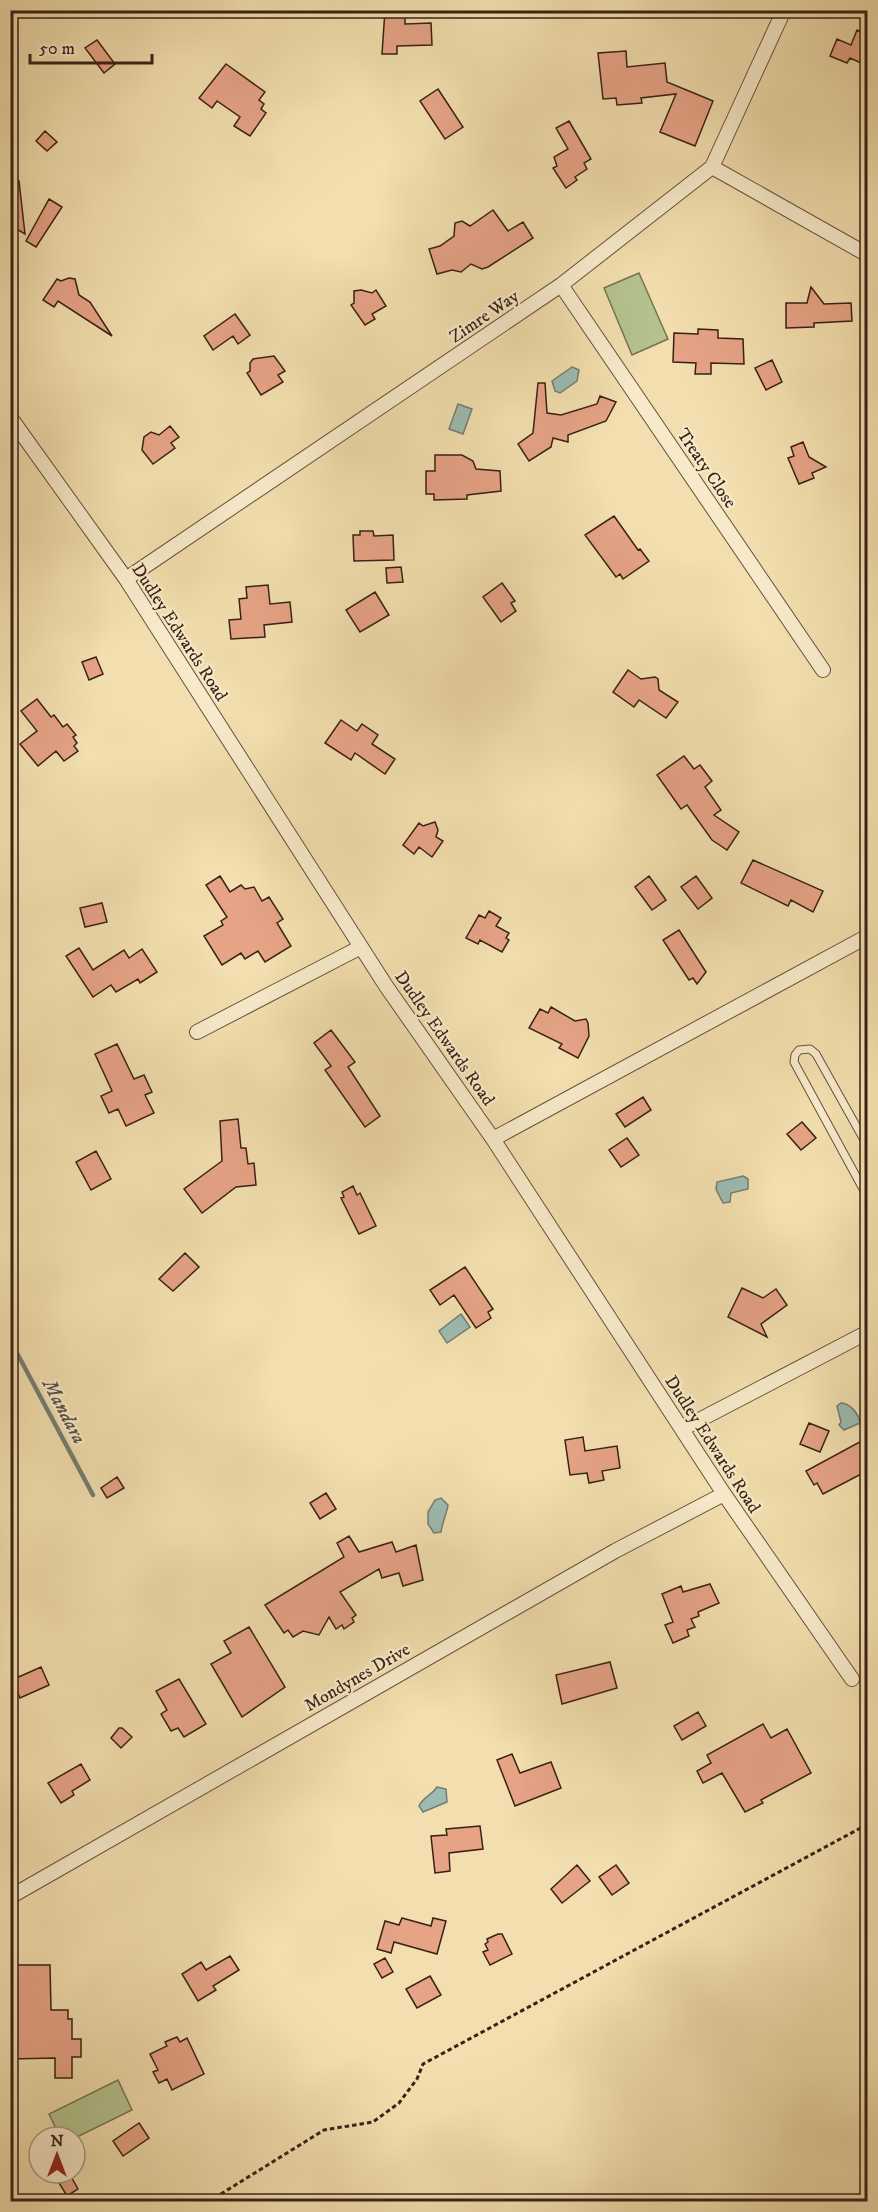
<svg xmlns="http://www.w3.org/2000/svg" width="878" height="2212" viewBox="0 0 878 2212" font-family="'IM FELL DW Pica',serif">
	<rect width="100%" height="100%" fill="#f2deae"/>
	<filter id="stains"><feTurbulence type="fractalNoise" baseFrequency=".00333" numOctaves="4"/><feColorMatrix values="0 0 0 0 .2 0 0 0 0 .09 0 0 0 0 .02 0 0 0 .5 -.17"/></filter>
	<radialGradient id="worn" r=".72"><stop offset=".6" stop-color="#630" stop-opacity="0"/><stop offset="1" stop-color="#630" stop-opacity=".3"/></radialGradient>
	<path fill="#b5c28e" stroke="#777252" stroke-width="1.5" d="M639,273L668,339L632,355L604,288Z
		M118,2080L132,2110L75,2138L60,2137L49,2114Z"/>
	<path fill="#9cbbb1" stroke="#747d73" stroke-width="1.5" d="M572,367L579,370L577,381L560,393L555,391L552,381Z
		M458,404L472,409L463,434L449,429Z
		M743,1176L748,1179V1189L731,1193L730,1202L723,1203L716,1189L717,1182Z
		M461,1314L470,1327L447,1343L439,1331Z
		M841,1403C850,1403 859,1414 860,1423L844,1430L839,1425L841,1422L837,1406Z
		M441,1498L448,1505C447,1513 442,1523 441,1532L434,1533L428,1524V1512L435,1500Z
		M437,1787L446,1789L447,1802L423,1812L419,1806C423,1797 431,1796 437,1787Z"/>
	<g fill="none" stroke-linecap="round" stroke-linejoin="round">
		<path stroke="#747d73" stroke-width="4.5" d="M10,1340L93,1495"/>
	</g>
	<path fill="#e6a386" stroke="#392115" stroke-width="1.5" d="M385,10H405V24L431,23L432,45L397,46V54H382Z
		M857,30L867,35V56L864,55L861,63L850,58L847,63L830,56L837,39L851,45Z
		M97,40L115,64L104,73L85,48Z
		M626,51L627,67L665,63L667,82L713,101L695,146L660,132L676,94L641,98L642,103L617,105L616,98L603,99L598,53Z
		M226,64L265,92L259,100L264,104L261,109L266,113L250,136L234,126L240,117L217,101L212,108L199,98Z
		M438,89L463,127L445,139L420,101Z
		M569,121L591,159L584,163L587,169L575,177L577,180L566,188L553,168L557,166L554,157L568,149L556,128Z
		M45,131L57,142L47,151L36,141Z
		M10,181H19L25,234L10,225Z
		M49,199L62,207L36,247L26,241Z
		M493,210L508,231L523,222L533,238L488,267L482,269L471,264L461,272L452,270L437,274L429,249L440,246L454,236L455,223L462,221L470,226Z
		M69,278L75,279L79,295L90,302L112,336L58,301L54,307L43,300L57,279L61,281Z
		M811,287L824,304L851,303L852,321L814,323V327L786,328V303H807Z
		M361,290L372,293L376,290L386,306L372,314L375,319L365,325L351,305L354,303V291Z
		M235,314L250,335L238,344L233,336L213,350L204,336Z
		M698,329L718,330V338L743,339L744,364L711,363V374H695L696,363L673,362L674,333L698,334Z
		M274,356L285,371L278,375L283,382L261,395L247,373L250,371V363L253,359Z
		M772,360L782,382L766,390L755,368Z
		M538,383H545L547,413L561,415L597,404L600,396L616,402L606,421L568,435V442L553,438L551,447L529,461L518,444L533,433Z
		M170,426L179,437L171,443L175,448L153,464L142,450L144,437L151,432L159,435Z
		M803,442L809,457L826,467L812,473L814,478L799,484L788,458L794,456L791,447Z
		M435,455H462L473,461L476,469L500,471L501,491L467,495V499L434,500V494H426V471H435Z
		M614,516L638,550L640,549L649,561L623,579L620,574L616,577L585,535Z
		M360,531H373L374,536L393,535L394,560L354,561L353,535H360Z
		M401,567L403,582L387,583L386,568Z
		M502,583L515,601L511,603L516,611L501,622L483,597Z
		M268,585L270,604L290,602L292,622L264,625L265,637L231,639L229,620L241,619L239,599L247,598L246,587Z
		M375,592L389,615L360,632L346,610Z
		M96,657L103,674L89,680L82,662Z
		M628,670L641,679L655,677L658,679L659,690L678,702L666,718L639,700L634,707L613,692Z
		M37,699L51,717L54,715L63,727L67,724L76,735L73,737L77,743L74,746L78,751L64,761L56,751L38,766L20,744L37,731L21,711Z
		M341,720L357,731L362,724L378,735L372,744L395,759L385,774L355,753L351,760L325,743Z
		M684,756L694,769L700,765L712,781L705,787L721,810L714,815L739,832L727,850L712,840L687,805L681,809L657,775Z
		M435,822L438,830L436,837L443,841L432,857L419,847L414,854L403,845L419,823L423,826Z
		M753,860L823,891L813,912L791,900L788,906L741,883Z
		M220,876L230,892L241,885L245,889L254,887L262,901L269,897L283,919L277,923L291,946L265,962L258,951L245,959L241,953L222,965L204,936L223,925L221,921L227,917L206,885Z
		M649,876L666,900L652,910L635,887Z
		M696,876L712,898L698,909L681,887Z
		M102,903L107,922L85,927L80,908Z
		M489,911L501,918L496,926L509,933L506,938L509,940L502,952L480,940L478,944L466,938L479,915L485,918Z
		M679,930L706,972L697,984L693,978L689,980L663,940Z
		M79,948L93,970L124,950L129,958L142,949L157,972L140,983L138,979L116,992L111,985L93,997L66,956Z
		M551,1007L575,1021L586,1019L588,1023L589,1036L578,1058L559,1048L562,1044L529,1028L540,1009L548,1013Z
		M331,1030L355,1062L348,1067L380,1116L365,1127L325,1070L331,1066L314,1043Z
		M117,1044L134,1079L144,1075L152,1092L145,1095L154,1113L126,1126L118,1109L109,1113L101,1096L112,1091L95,1054Z
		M643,1097L651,1110L625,1127L616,1114Z
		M238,1119L241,1148H246L248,1164L254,1163L256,1185L236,1187L202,1213L184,1189L222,1161L220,1121Z
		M802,1122L816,1138L801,1150L787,1134Z
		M627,1138L639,1155L621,1167L609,1150Z
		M96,1151L111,1179L91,1190L76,1162Z
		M353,1186L357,1195L360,1193L376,1226L359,1234L341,1198L344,1197L342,1192Z
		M185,1253L199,1267L173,1291L159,1279Z
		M465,1267L493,1309L488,1312L491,1318L476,1328L454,1295L440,1305L430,1290Z
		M742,1288L763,1298L776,1289L787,1305L761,1324L767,1337L728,1317Z
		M809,1423L829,1431L820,1452L800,1444Z
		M583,1437L585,1451L617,1446L620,1468L602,1471L604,1480L589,1483L587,1473L570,1475L565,1440Z
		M867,1438V1471L823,1494L817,1483L814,1485L806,1471Z
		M117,1477L124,1488L107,1498L101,1488Z
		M326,1493L336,1509L320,1519L310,1503Z
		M349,1536L359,1552L392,1542L396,1552L416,1545L423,1580L403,1586L399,1573L382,1578L379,1569L340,1592L356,1615L352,1618L354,1622L344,1629L342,1625L336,1629L329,1617L319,1635L303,1631L293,1637L288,1630L284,1633L265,1605L344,1557L337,1543Z
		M710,1584L719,1603L698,1612L699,1616L691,1619L695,1627L687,1630L689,1636L673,1643L665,1625L673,1622L662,1594L681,1586L683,1592Z
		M249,1627L285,1687L242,1717L211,1664L231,1653L224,1641Z
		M610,1662L617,1688L562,1704L556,1675Z
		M41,1667L49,1685L20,1698L12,1680Z
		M179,1679L206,1724L184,1737L178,1728L171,1731L161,1714L167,1710L156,1691Z
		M698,1712L706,1726L682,1740L674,1726Z
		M763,1724L771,1738L787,1729L811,1773L761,1800L763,1803L745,1812L722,1773L703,1783L697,1771L711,1763L707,1755Z
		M119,1728H122L132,1737L121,1748L111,1738Z
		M512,1754L520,1773L551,1762L561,1788L515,1806L497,1760Z
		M81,1764L90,1780L72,1791L74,1795L61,1803L48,1783Z
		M480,1826L483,1849L449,1853L450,1871L435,1873L431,1836L447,1835L446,1829Z
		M577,1865L590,1881L562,1903L551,1889Z
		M616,1865L629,1883L612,1895L599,1877Z
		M402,1918L431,1926L433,1918L446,1921L437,1954L394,1942L391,1953L377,1949L385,1921L399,1925Z
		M498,1934H502L512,1954L490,1965L483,1952L488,1950L485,1944L488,1942L487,1939Z
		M230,1956L239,1970L213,1986L216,1990L198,2001L182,1974L201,1962L206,1970Z
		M385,1958L393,1972L382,1978L374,1964Z
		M10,1965H50L51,2010H68V2019H72V2039H81V2057H72V2078H55V2058L10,2059Z
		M430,1976L441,1995L417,2008L406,1989Z
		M177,2037L180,2042L187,2038L204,2074L172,2090L167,2079L159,2083L153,2072L158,2070L150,2054L167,2046L165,2042Z
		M139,2123L149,2138L123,2156L113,2141Z
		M53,2173H69L78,2189L67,2196Z"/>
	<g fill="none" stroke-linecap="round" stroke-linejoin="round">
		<defs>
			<path id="service" d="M868,1147L816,1054L810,1049L799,1050L795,1055L794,1062L868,1198"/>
			<path id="minor" d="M712,167L868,255
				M561,285L823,670
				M10,417L126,579L386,986L493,1139L724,1494L852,1679
				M126,579L561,285L712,167L784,10
				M197,1032L361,947
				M493,1139L868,936
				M682,1429L868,1332
				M10,1897L615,1551L724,1494"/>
		</defs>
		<use href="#service" stroke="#67503b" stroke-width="9"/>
		<use href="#minor" stroke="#67503b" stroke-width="16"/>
		<path stroke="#392115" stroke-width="3" stroke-dasharray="4.5 3" stroke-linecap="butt" d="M208,2202L324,2130L373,2122L399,2103L417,2079L423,2064L868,1824"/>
		<use href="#service" stroke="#f7eaca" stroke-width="7"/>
		<use href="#minor" stroke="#f7eaca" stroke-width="14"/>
	</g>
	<g text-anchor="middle" stroke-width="4.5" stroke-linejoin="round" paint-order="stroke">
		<g font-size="18" fill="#392115" stroke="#f7eaca">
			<text transform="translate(484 316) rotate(-34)" y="6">Zimre Way</text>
			<text transform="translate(707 468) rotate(56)" y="6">Treaty Close</text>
			<text transform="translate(180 632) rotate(57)" y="6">Dudley Edwards Road</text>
			<text transform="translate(445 1038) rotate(55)" y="6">Dudley Edwards Road</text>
			<text transform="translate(713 1444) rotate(57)" y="6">Dudley Edwards Road</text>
			<text transform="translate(357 1677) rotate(-30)" y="6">Mondynes Drive</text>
		</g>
		<g font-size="20" font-style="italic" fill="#574f44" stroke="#f7eaca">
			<text transform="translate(65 1411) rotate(62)" y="7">Mandara</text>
		</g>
	</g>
	<rect width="878" height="2212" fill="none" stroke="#f2deae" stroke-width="36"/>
	<rect x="12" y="12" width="854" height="2188" fill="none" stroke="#392115" stroke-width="3"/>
	<rect x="18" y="18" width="842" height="2176" fill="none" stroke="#392115" stroke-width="1.5"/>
	<g transform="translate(57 2155)"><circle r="28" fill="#f7eaca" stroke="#ab9a82" stroke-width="1.5"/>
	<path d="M0-4.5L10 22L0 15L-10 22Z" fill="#8f2418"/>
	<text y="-9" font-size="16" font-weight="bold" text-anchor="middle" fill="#392115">N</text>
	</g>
	<path d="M30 54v9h122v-9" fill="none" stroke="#392115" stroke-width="3"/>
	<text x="39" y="54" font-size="18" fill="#392115" stroke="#f7eaca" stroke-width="4.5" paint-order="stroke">50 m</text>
	<rect width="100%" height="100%" filter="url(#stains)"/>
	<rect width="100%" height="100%" fill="url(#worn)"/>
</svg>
